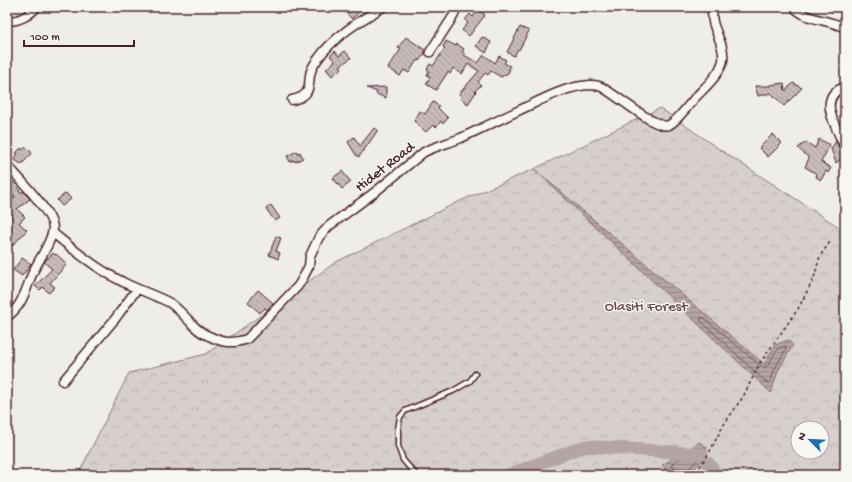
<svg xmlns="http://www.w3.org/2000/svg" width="852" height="482" viewBox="0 0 852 482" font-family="'Gochi Hand',sans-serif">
	<defs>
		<pattern id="forest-crowns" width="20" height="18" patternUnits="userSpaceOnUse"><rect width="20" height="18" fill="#d7cfce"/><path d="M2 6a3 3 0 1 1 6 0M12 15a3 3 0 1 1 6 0" fill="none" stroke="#bab1b1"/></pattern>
		<pattern id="water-rules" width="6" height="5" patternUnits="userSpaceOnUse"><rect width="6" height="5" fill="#b4a4a5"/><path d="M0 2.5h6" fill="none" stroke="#948587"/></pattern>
		<pattern id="building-back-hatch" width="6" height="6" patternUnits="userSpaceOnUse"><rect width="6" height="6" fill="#c6babb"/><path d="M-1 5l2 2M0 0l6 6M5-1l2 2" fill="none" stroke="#ac9fa1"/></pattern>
	</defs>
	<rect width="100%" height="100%" fill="#efedea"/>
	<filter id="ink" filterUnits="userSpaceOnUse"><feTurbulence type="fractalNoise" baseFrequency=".025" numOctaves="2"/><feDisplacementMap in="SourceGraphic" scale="8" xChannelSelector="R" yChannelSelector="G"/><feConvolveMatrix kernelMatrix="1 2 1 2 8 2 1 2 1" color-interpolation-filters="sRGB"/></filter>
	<g filter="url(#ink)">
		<path fill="url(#forest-crowns)" stroke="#90777c" fill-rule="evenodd" d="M660,108L719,149L845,231V475H78L129,373L206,354L336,262L460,201L534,169ZM798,428H822V452H798Z"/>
		<path fill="url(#water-rules)" stroke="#8a6f74" d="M534,169L764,364L775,345L788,340L793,345L778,371L771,393Z
			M699,442L707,447C706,459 697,466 689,474L667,471L662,465L678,455L684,454Z"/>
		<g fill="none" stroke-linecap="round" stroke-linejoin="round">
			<path stroke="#74545c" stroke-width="1" d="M701,318H704L762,367H765L768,365C773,357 776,347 786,346V349L774,370L770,383H767L701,321Z
				M701,448L703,449V451L696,462L688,469L673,467L671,466L672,464L679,459L686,458L699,448Z"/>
			<path stroke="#b4a4a5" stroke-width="13" d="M708,463L717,475
				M508,475L585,446L702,454"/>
		</g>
		<path fill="url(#building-back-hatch)" stroke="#4a1f2b" d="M347,7H364L352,19L344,11Z
			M478,9L485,15L469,36L462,30L468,23L465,20L470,14L473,17Z
			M520,27L529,31L519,50L518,49L514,56L507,52Z
			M406,37L425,50V53L419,61L417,60L409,73L404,70L400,76L388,68L401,49L398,48Z
			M482,37L491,42L486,53L476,46Z
			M446,41L456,46L457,44L464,49L462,52L465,54L464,55L478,63L484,55L495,63L499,56L506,60L504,63L510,66L509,71L508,73L501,77L491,71L488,75L485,73L478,82L481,85L475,91L476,92L468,104L460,98L462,96L459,94L479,71L468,64L462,74L453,68L450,74L448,72L436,90L426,84L430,77L427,75L429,71L427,69L430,64L433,66L445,48L443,47Z
			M335,51L339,56L345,51L351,58L340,66L342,68L332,76L326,69L335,61L330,56Z
			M784,83L785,91L793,83L802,88L784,106L771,93L758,96L755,86H771L770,85Z
			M386,87V98L376,94L377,92L367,88Z
			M433,102L439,106L438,108L448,118L443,124L441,121L436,127L433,125L426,132L414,121L420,111L425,114Z
			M374,128L378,130L359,157L356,155L348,142L354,137L360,146Z
			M773,134L782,143L768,157L759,148Z
			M819,139L830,145L821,162L831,168L828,173L826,171L821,180L816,177L817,174L805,167L809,158L798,148L806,142L815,148Z
			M836,141L840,150L845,153V155L836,163L831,149Z
			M26,147L32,153L22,164L20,163H19L14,159L18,154L16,153L21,148L22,150Z
			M297,151L298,154L300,152L303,158L295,162L294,160L290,162L287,156Z
			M342,171L351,182L342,189L333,178Z
			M14,182L21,193L23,191L30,199L17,209L25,217L19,223L27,230L12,246L7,241V227L11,222L8,219L13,215L7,208V204L15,197L8,186Z
			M66,193L71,199L62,206L57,200Z
			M271,205L280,218L275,221L266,209Z
			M276,236L281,238L276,251L280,253L278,259L269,255Z
			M53,253L55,255L56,254L67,264L50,283L55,287L49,293L43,287L40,290L35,286L52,269L44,262Z
			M22,258L31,264L22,276L13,270Z
			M258,290L273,303L267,310L265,308L260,313L248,302Z"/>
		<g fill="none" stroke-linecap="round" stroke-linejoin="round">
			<defs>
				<path id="lane" d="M416,475L403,460L398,446V429L400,417L405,411L453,391L470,381L475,374"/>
				<path id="street" d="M794,7C806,21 829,19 845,28
					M7,21C20,21 28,16 37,7
					M430,52L454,15L456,8L455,7
					M845,87C815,96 837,129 845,147
					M292,100C297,99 303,97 306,93C310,88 309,81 310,75C311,69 314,64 318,59C333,37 361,20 383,7
					M7,165C18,177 53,213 53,228C53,239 39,260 34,270C28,282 26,295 18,306C15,310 11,314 7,317
					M53,233C75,251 97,269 123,282C138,290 155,295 170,303C180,310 186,318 194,326C198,330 204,334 209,336C223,343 233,344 247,339L298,286L304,276L309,266L310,256L319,237L329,226L375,192L424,152C436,146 449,143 461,138C482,128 503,118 524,108C545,98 567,86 590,85C593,85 596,85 599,86C613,91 656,131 669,125C677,121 688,106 694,99C704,88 720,75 723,60C725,47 716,34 713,22C712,17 712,12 712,7
					M63,381L115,319L137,289"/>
			</defs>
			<use href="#lane" stroke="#4a1f2b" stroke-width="7"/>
			<use href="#street" stroke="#4a1f2b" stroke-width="11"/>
			<path stroke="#4a1f2b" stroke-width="1.5" stroke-dasharray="3 3" stroke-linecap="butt" d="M691,475L697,471L709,453L723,426L744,395L760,363L798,309L814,278L820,256L830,242"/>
			<use href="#lane" stroke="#f6f6f2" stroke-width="4"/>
			<use href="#street" stroke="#f6f6f2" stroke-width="8"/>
		</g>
	</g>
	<g text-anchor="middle" stroke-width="3" stroke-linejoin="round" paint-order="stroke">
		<g font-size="15" fill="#4a1f2b" stroke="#f6f6f2">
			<text transform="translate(384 166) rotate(-38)" y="5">Hidet Road</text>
		</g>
		<g font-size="15" fill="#6d4b54" stroke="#f6f6f2">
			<text x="646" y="310">Olasiti Forest</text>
		</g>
	</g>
	<rect width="852" height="482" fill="none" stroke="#f6f6f2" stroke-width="24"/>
	<rect x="12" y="12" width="828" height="458" fill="none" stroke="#4a1f2b" stroke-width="1.5" filter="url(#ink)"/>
	<g transform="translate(810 440) rotate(294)"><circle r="19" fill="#f6f6f2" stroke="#b1a0a2"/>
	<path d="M0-3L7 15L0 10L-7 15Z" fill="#1f6fb2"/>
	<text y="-6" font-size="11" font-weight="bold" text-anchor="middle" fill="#4a1f2b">N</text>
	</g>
	<path d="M24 40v6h110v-6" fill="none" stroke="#4a1f2b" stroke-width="2"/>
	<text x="30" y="40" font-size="12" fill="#4a1f2b" stroke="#f6f6f2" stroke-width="3" paint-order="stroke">100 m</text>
</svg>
